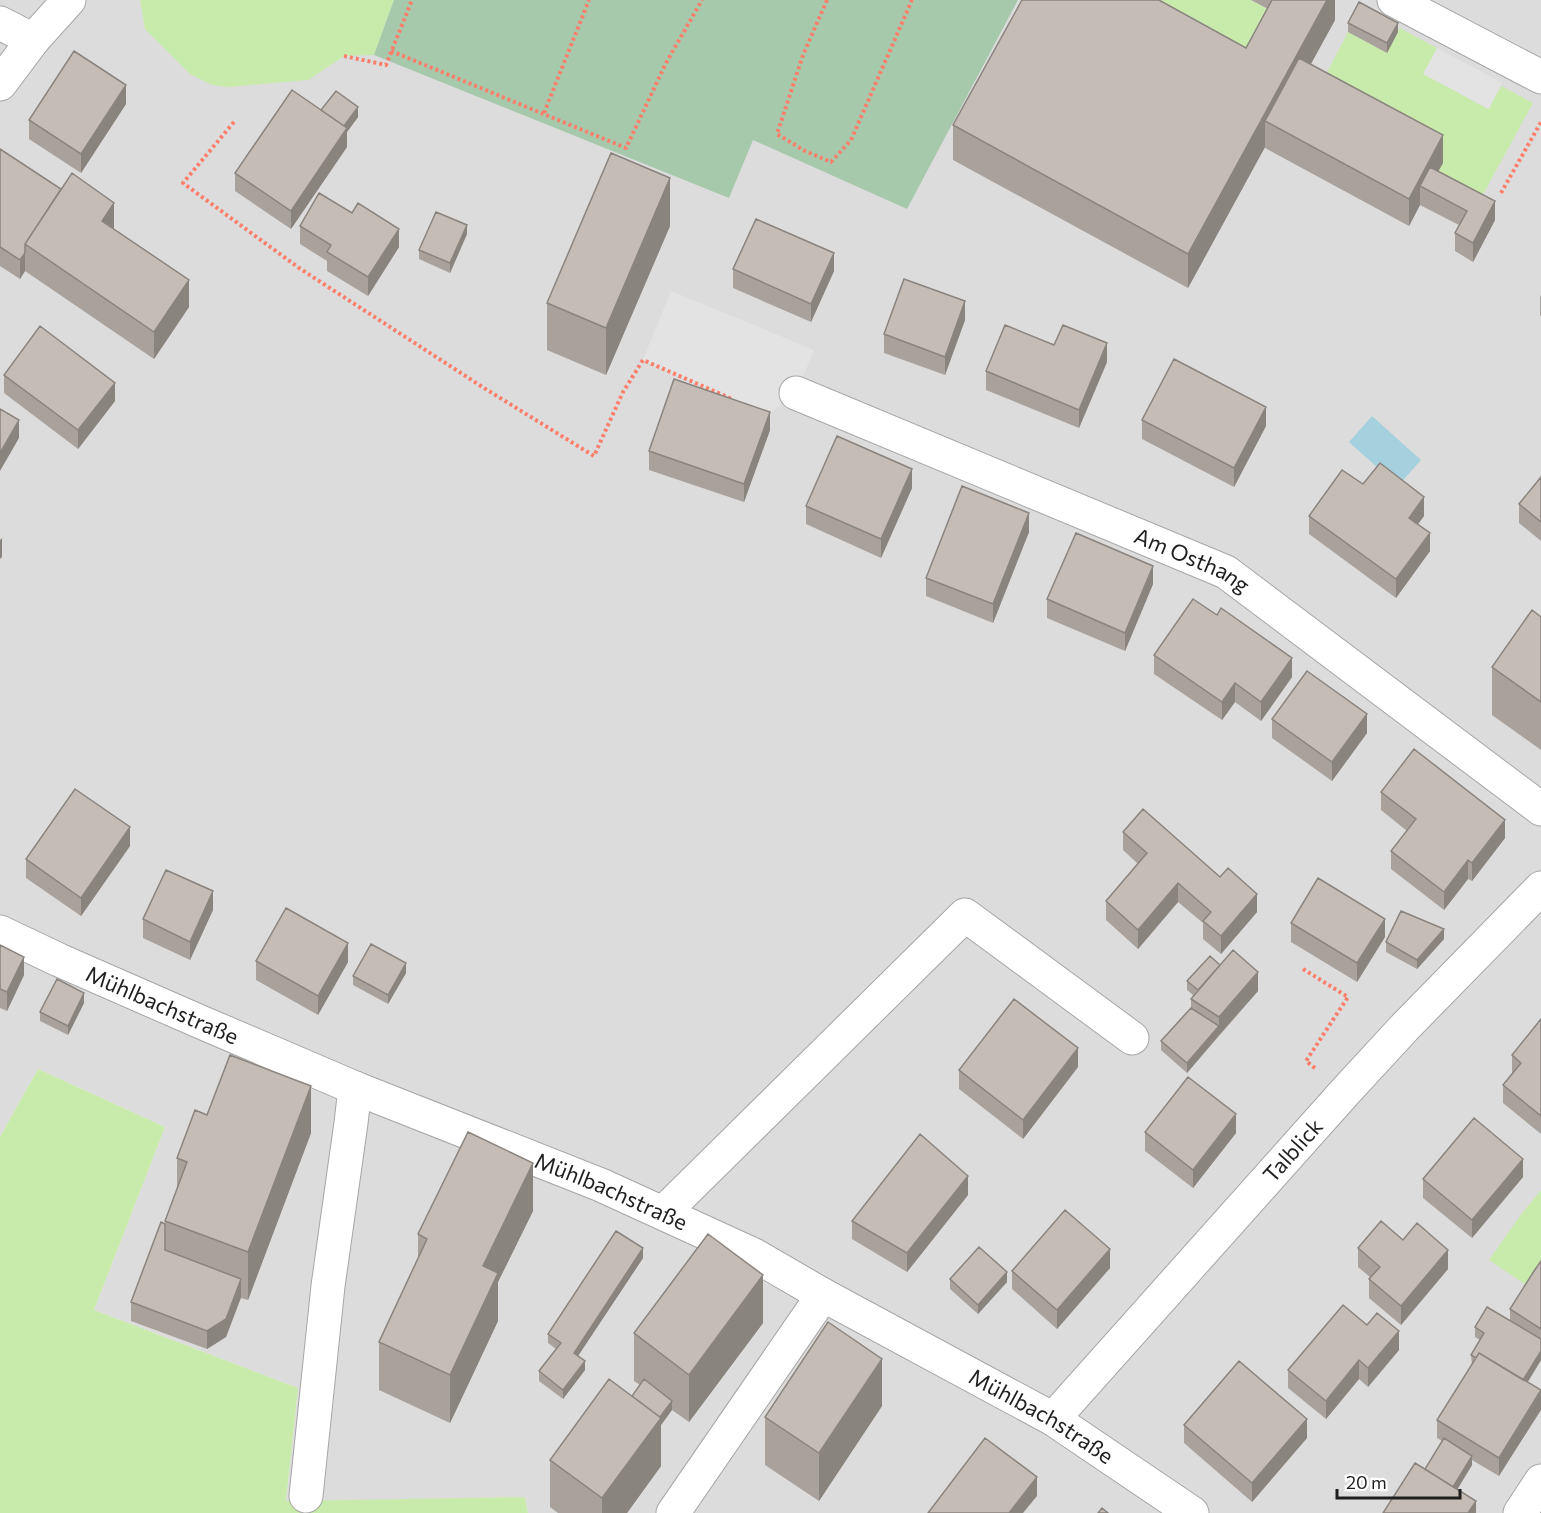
<svg xmlns="http://www.w3.org/2000/svg" width="1541" height="1513" viewBox="0 0 1541 1513" font-family="Commissioner,sans-serif">
	<rect width="100%" height="100%" fill="#f0ede5"/>
	<path fill="#dddcdc" d="M0,0H1541V1513H528L525,1497L286,1502L298,1388L94,1310L165,1127L38,1069L0,1137Z"/>
	<path fill="#c8ebab" d="M140,0H394L374,55L344,56L308,80L229,87L212,85L190,74L145,29Z
		M1096,0H1251L1282,17L1246,83Z
		M1400,28L1437,48L1424,74L1488,109L1501,86L1533,103L1475,209L1316,94L1348,32L1387,52Z
		M38,1069L165,1127L94,1310L298,1388L286,1501L525,1497L528,1513H0V1137Z
		M1541,1190V1279L1534,1290L1489,1260L1520,1216Z"/>
	<path fill="#a6c9ac" d="M394,0H1018L907,209L753,140L729,198L374,55Z"/>
	<path fill="#e3e3e3" d="M1437,48L1502,83L1489,109L1423,74Z
		M671,291L814,350L796,393L768,415L643,360Z"/>
	<path fill="#a5d0de" d="M1372,416L1421,460L1398,486L1349,442Z"/>
	<g fill="none" stroke-linecap="round" stroke-linejoin="round">
		<defs>
			<g id="minor">
				<path d="M1394,0L1541,77"/>
				<path d="M0,23L33,40"/>
				<path d="M0,84L33,40L69,0"/>
				<path id="s1" d="M796,393L1226,572L1541,809"/>
				<path id="s2" d="M0,932L59,960L203,1023L355,1088L601,1185L754,1255L823,1295L1053,1419L1192,1513"/>
				<path d="M663,1213L965,915L1132,1038"/>
				<path id="s3" d="M1053,1419L1345,1092L1404,1028L1541,888"/>
				<path d="M306,1496L328,1286L351,1123L355,1088"/>
				<path d="M673,1513L823,1295"/>
				<path d="M1520,1513L1541,1481"/>
			</g>
		</defs>
		<use href="#minor" stroke="#a6a6a6" stroke-width="35"/>
		<path stroke="#fc7e6b" stroke-width="4" stroke-dasharray="3 3" stroke-linecap="butt" d="M827,0L803,55L777,134L805,151L831,162L851,140L912,0
			M391,51L626,148L666,63L702,0
			M344,56L386,65L412,0
			M544,113L589,0
			M234,122L183,183L299,268L484,388L594,456L623,392L643,360L732,399
			M1501,193L1541,122
			M1303,969L1348,997L1306,1061L1316,1069"/>
		<use href="#minor" stroke="#fff" stroke-width="33"/>
	</g>
	<path fill="#a9a29c" d="M1251,0H1335V20L1311,64L1443,163L1438,171L1495,220L1473,262L1455,251V233L1459,225L1420,205L1409,226L1265,148V147L1188,288L953,160V125L1246,48L1268,9Z
		M1348,23L1398,32L1387,53L1348,32Z
		M126,104L81,173L29,139V120Z
		M321,110L358,117L347,132V147L291,229L235,191V173Z
		M0,149L114,229L189,307L154,359L25,271L20,279L0,266Z
		M300,226L399,247L368,296L327,271V261L300,244Z
		M670,226L606,375L547,350V303Z
		M467,234L450,273L419,259V250Z
		M733,269L834,271L811,322L733,288Z
		M1541,295V316L1540,315V297Z
		M965,320L945,375L884,353V334Z
		M1054,345L1107,362L1079,428L986,390V371Z
		M4,375L115,401L78,449L4,393Z
		M1142,420L1266,426L1234,487L1142,439Z
		M770,430L744,502L649,470V451Z
		M1541,477V541L1519,523V504Z
		M1363,484L1424,516L1418,524L1430,551L1396,598L1309,534V516Z
		M912,488L881,558L806,524V506Z
		M1029,532L993,623L926,596V578Z
		M1153,584L1125,651L1047,618V599Z
		M1541,617V750L1492,715V667Z
		M1154,655L1292,677L1261,721L1235,702L1222,720L1154,674Z
		M1272,719L1367,733L1332,781L1272,738Z
		M1381,792L1505,838L1472,881L1468,879L1444,910L1391,869V851L1407,831L1381,810Z
		M1123,832L1257,912L1221,954L1203,939V923L1178,902L1138,949L1106,920V901L1138,864L1123,850Z
		M130,846L81,916L26,878V859Z
		M213,910L190,960L143,938V919Z
		M1291,923L1385,937L1357,982L1291,942Z
		M1444,939L1417,969L1386,952V942Z
		M0,945L24,975L7,1011L0,1008Z
		M256,961L348,962L318,1015L256,980Z
		M1220,965L1258,991L1187,1073L1161,1050V1041L1191,1008V999L1193,995L1187,990V981Z
		M406,973L388,1004L353,985V976Z
		M84,1003L68,1035L40,1021V1012Z
		M1541,1019V1134L1503,1103V1085L1512,1074V1055Z
		M1078,1067L1023,1139L959,1089V1070Z
		M207,1115L311,1133L248,1300L241,1298L226,1337L207,1349L131,1321V1302L165,1224V1221L177,1190V1158Z
		M1145,1132L1236,1133L1193,1188L1145,1151Z
		M1523,1177L1472,1238L1423,1198V1179Z
		M968,1195L907,1272L852,1239V1221Z
		M533,1211L498,1282V1321L450,1423L379,1390V1342L418,1260V1234Z
		M1403,1240L1448,1269L1401,1325L1369,1298V1279L1371,1278L1358,1267V1248Z
		M643,1258L578,1356L585,1370L563,1399L539,1381V1371L556,1349L548,1343V1334Z
		M1541,1261V1360L1528,1382L1499,1476L1472,1460V1465L1457,1490L1476,1513L1425,1469L1442,1441L1437,1438V1420L1472,1365L1471,1355L1480,1340L1475,1337V1327L1510,1321V1309Z
		M1110,1268L1057,1329L1012,1289V1271Z
		M950,1279L1007,1282L978,1314L950,1289Z
		M763,1323L689,1422L672,1410L661,1425V1466L627,1513H558L550,1507V1460L632,1396L640,1385L634,1381V1333Z
		M1367,1325L1399,1350L1368,1387L1359,1379L1326,1419L1288,1388V1370Z
		M882,1406L819,1501L765,1465V1417Z
		M1184,1425L1307,1438L1252,1502L1184,1443Z"/>
	<path fill="#8a847f" d="M1327,0H1335V20L1276,127L1265,121V147L1188,288V254Z
		M1398,23V32L1387,53V43Z
		M126,85V104L81,173V154Z
		M358,107V117L347,132V147L291,229V211L341,131Z
		M1443,135V163L1428,190L1420,186V205L1409,226V199Z
		M670,178V226L606,375V328Z
		M1495,201V220L1473,262V243Z
		M114,203V230L102,221Z
		M467,225V234L450,273V263Z
		M399,229V247L368,296V277Z
		M25,253V271L20,279V260Z
		M834,253V271L811,322V304Z
		M189,280V307L154,359V332Z
		M965,301V320L945,375V357Z
		M1107,343V362L1079,428V410Z
		M115,383V401L78,449V430Z
		M1266,407V426L1234,487V468Z
		M770,412V430L744,502V484Z
		M19,420V438L0,471V453Z
		M912,469V488L881,558V539Z
		M1424,497V516L1409,536V518Z
		M1029,513V532L993,623V604Z
		M1430,533V551L1396,598V579Z
		M2,538V557L0,559V540Z
		M1153,566V584L1125,651V633Z
		M1292,658V677L1261,721V702Z
		M1235,683V702L1222,720V702Z
		M1367,714V733L1332,781V762Z
		M1505,820V838L1472,881V863Z
		M130,827V846L81,916V898Z
		M1468,860V879L1444,910V892Z
		M1178,883V902L1138,949V930Z
		M213,891V910L190,960V942Z
		M1257,894V912L1221,954V936Z
		M1385,919V937L1357,982V963Z
		M1444,929V939L1417,969V960Z
		M348,943V962L318,1015V996Z
		M24,957V975L7,1011V992Z
		M406,963V973L388,1004V995Z
		M1258,972V991L1219,1035V1017Z
		M84,993V1003L68,1035V1026Z
		M1219,1026V1035L1187,1073V1063Z
		M1078,1048V1067L1023,1139V1120Z
		M311,1086V1133L248,1300V1252Z
		M1236,1114V1133L1193,1188V1170Z
		M1523,1159V1177L1472,1238V1220Z
		M533,1163V1211L498,1282V1321L450,1423V1375L483,1266Z
		M968,1176V1195L907,1272V1253Z
		M643,1248V1258L574,1362V1353Z
		M1110,1249V1268L1057,1329V1310Z
		M1448,1250V1269L1401,1325V1306Z
		M1007,1272V1282L978,1314V1305Z
		M763,1275V1323L689,1422V1375Z
		M241,1279V1297L226,1337L207,1349V1331Z
		M1399,1331V1350L1368,1387V1368Z
		M1541,1351V1360L1520,1394V1385Z
		M882,1359V1406L819,1501V1453Z
		M1359,1360V1379L1326,1419V1401Z
		M585,1361V1370L563,1399V1390Z
		M1541,1391V1410L1499,1476V1458Z
		M672,1401V1410L661,1425V1466L627,1513H602V1498L642,1442Z
		M1307,1419V1438L1252,1502V1483Z
		M1472,1456V1465L1453,1496V1487Z
		M1037,1477V1496L1023,1513H1009Z
		M1476,1501V1513H1468Z"/>
	<path fill="#c5bcb5" stroke="#8a847f" stroke-width="1.5" d="M1022,0H1159L1246,48L1272,0H1327L1188,254L953,125Z
		M1359,2L1398,23L1387,43L1348,23Z
		M74,51L126,85L81,154L29,120Z
		M1299,58L1443,135L1409,199L1265,121Z
		M292,90L347,128L291,211L235,173Z
		M336,91L358,107L344,126L321,110Z
		M0,149L61,189L25,244V253L20,260L0,247Z
		M611,153L670,178L606,328L547,303Z
		M1430,167L1495,201L1473,243L1455,233L1467,211L1420,186Z
		M72,173L114,203L102,221L189,280L154,332L25,244Z
		M319,193L352,213L358,203L399,229L368,277L327,252L331,245L300,226Z
		M436,212L467,225L450,263L419,250Z
		M756,219L834,253L811,304L733,269Z
		M904,279L965,301L945,357L884,334Z
		M1005,325L1054,345L1063,325L1107,343L1079,410L986,371Z
		M40,326L115,383L78,430L4,375Z
		M1174,359L1266,407L1234,468L1142,420Z
		M674,379L770,412L744,484L649,451Z
		M0,409L19,420L0,453Z
		M837,436L912,469L881,539L806,506Z
		M1380,463L1424,497L1409,518L1430,533L1396,579L1309,516L1342,470L1363,484Z
		M1541,477V522L1519,504Z
		M962,486L1029,513L993,604L926,578Z
		M1076,533L1153,566L1125,633L1047,599Z
		M1193,599L1217,615L1221,608L1292,658L1261,702L1235,683L1222,702L1154,655Z
		M1532,610L1541,617V702L1492,667Z
		M1307,671L1367,714L1332,762L1272,719Z
		M1414,749L1505,820L1472,863L1468,860L1444,892L1391,851L1416,819L1381,792Z
		M75,789L130,827L81,898L26,859Z
		M1143,809L1220,877L1228,868L1257,894L1221,936L1203,921L1211,912L1178,883L1138,930L1106,901L1147,853L1123,832Z
		M166,870L213,891L190,942L143,919Z
		M1318,878L1385,919L1357,963L1291,923Z
		M286,908L348,943L318,996L256,961Z
		M1401,911L1444,929L1417,960L1386,942Z
		M371,944L406,963L388,995L353,976Z
		M0,945L24,957L7,992L0,989Z
		M1233,950L1258,972L1219,1017L1191,999Z
		M1210,956L1220,965L1198,990L1187,981Z
		M57,979L84,993L68,1026L40,1012Z
		M1014,999L1078,1048L1023,1120L959,1070Z
		M1191,1008L1219,1026L1187,1063L1161,1041Z
		M1541,1019V1116L1503,1085L1521,1063L1512,1055Z
		M230,1055L311,1086L248,1252L165,1221L187,1162L177,1158L195,1110L207,1115Z
		M1188,1077L1236,1114L1193,1170L1145,1132Z
		M1474,1118L1523,1159L1472,1220L1423,1179Z
		M468,1132L533,1163L483,1266L498,1273L450,1375L379,1342L427,1239L418,1234Z
		M920,1134L968,1176L907,1253L852,1221Z
		M1065,1210L1110,1249L1057,1310L1012,1271Z
		M1381,1221L1403,1240L1417,1223L1448,1250L1401,1306L1369,1279L1380,1267L1358,1248Z
		M161,1222L165,1224V1250L241,1279L226,1319L207,1331L131,1302Z
		M616,1231L643,1248L574,1353L585,1361L563,1390L539,1371L561,1343L548,1334Z
		M708,1234L763,1275L689,1375L634,1333Z
		M979,1247L1007,1272L978,1305L950,1279Z
		M1541,1261V1329L1510,1309L1534,1271Z
		M1343,1305L1367,1325L1377,1313L1399,1331L1368,1368L1359,1360L1326,1401L1288,1370Z
		M1487,1307L1541,1339V1351L1523,1380L1479,1353L1476,1358L1471,1355L1484,1333L1475,1327Z
		M828,1322L882,1359L819,1453L765,1417Z
		M1479,1353L1541,1390L1499,1458L1437,1420Z
		M1239,1361L1307,1419L1252,1483L1184,1425Z
		M609,1379L661,1418L602,1498L550,1460Z
		M644,1379L672,1401L660,1417L632,1396Z
		M985,1438L1037,1477L1009,1513H928Z
		M1444,1438L1472,1456L1453,1487L1425,1469Z
		M1415,1463L1476,1501L1468,1513H1383Z
		M1102,1508L1108,1513H1098Z"/>
	<g text-anchor="middle" stroke-width="5" stroke-linejoin="round" paint-order="stroke">
		<g font-size="22" fill="#1f1f1f" stroke="#fff">
			<text dy="8" stroke="none"><textPath href="#s1" startOffset="430">Am Osthang</textPath></text>
			<text dy="8" stroke="none"><textPath href="#s2" startOffset="178">Mühlbachstraße</textPath></text>
			<text dy="8" stroke="none"><textPath href="#s3" startOffset="360">Talblick</textPath></text>
			<text dy="8" stroke="none"><textPath href="#s2" startOffset="664">Mühlbachstraße</textPath></text>
			<text dy="8" stroke="none"><textPath href="#s2" startOffset="1150">Mühlbachstraße</textPath></text>
		</g>
	</g>
	<path d="M1337 1489v9h123v-9" fill="none" stroke="#1f1f1f" stroke-width="3"/>
	<text x="1346" y="1489" font-size="18" fill="#1f1f1f" stroke="#ffffff" stroke-width="4.5" paint-order="stroke">20 m</text>
</svg>
